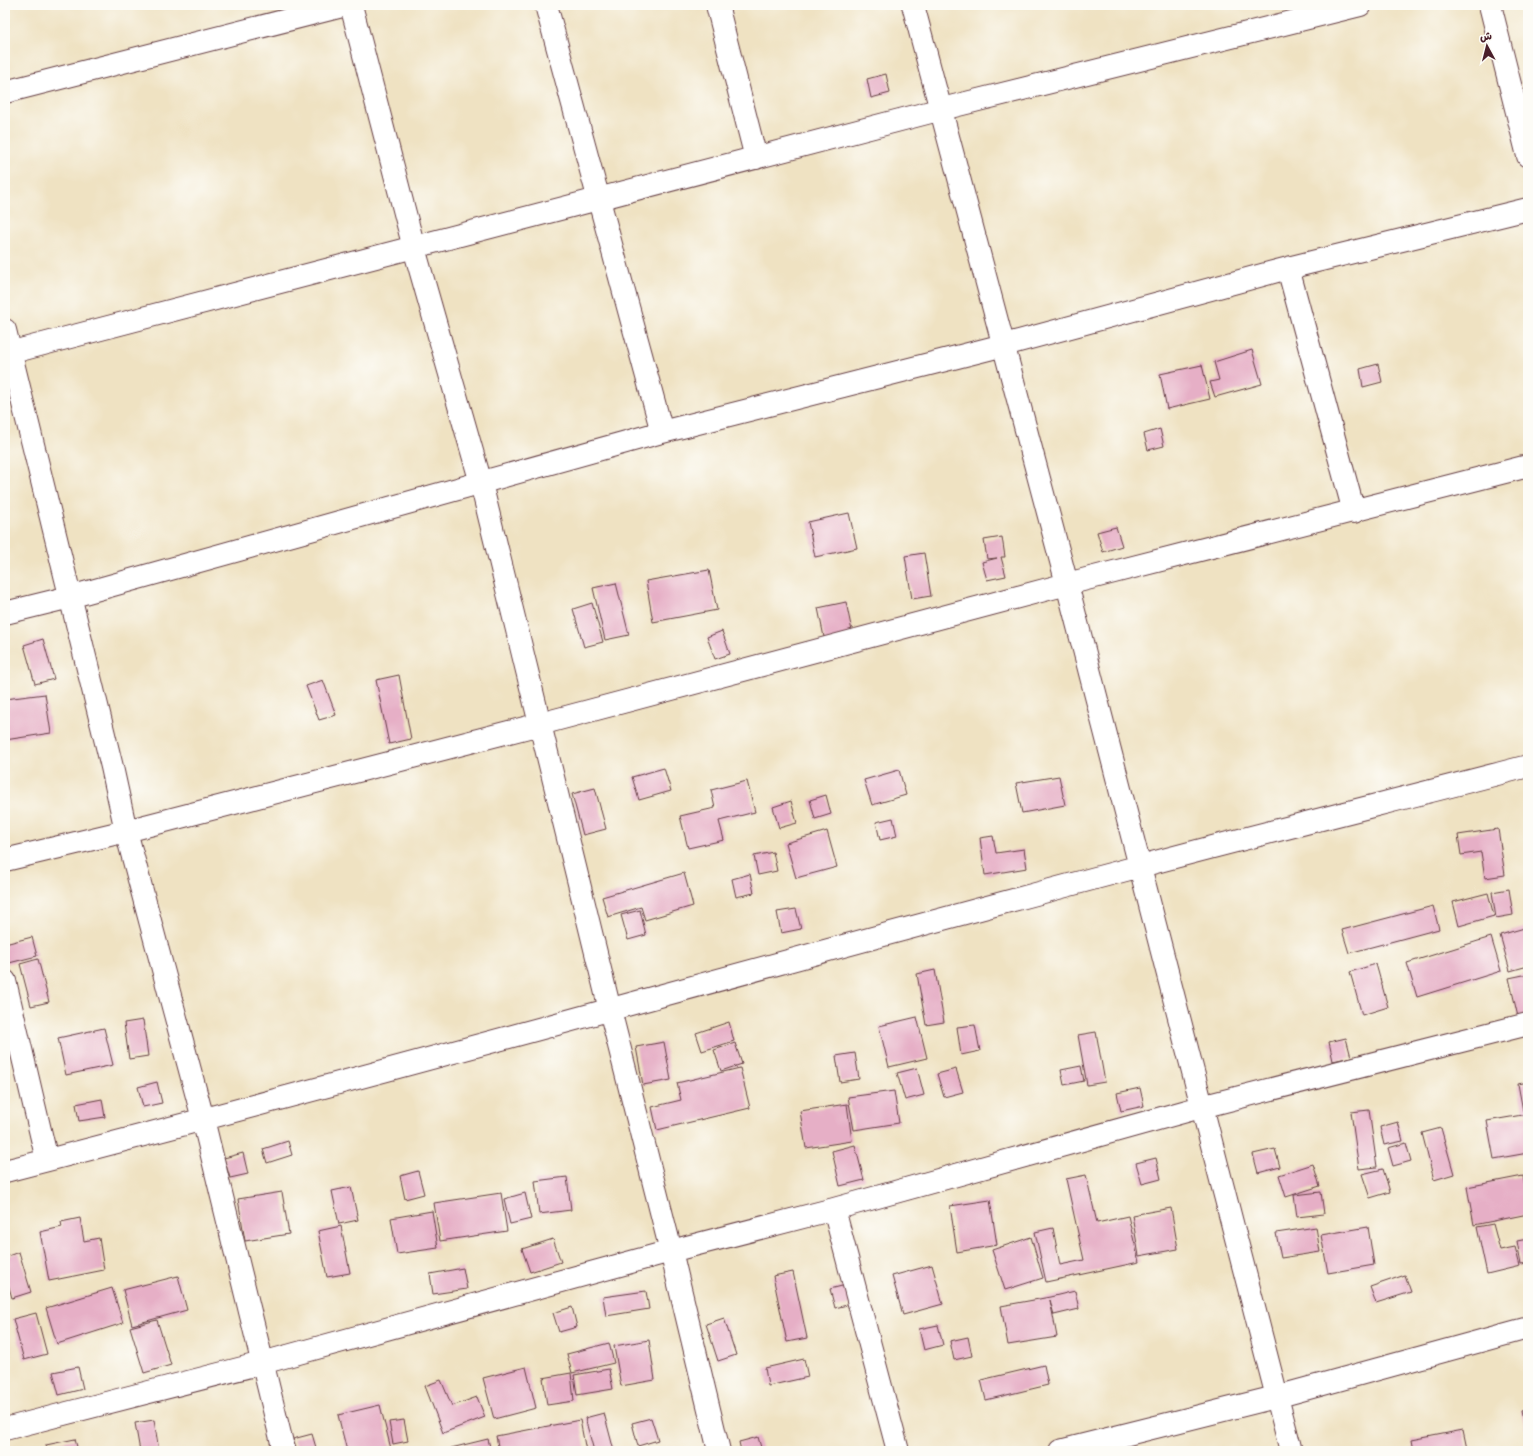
<svg xmlns="http://www.w3.org/2000/svg" width="1533" height="1456" viewBox="0 0 1533 1456" font-family="'Gochi Hand','Playpen Sans Arabic',sans-serif">
	<rect width="100%" height="100%" fill="#fdfcf7"/>
	<filter id="ink" filterUnits="userSpaceOnUse"><feTurbulence type="fractalNoise" baseFrequency=".025" numOctaves="2"/><feDisplacementMap in="SourceGraphic" scale="8" xChannelSelector="R" yChannelSelector="G"/><feConvolveMatrix kernelMatrix="1 2 1 2 8 2 1 2 1" color-interpolation-filters="sRGB"/></filter>
	<filter id="wash" filterUnits="userSpaceOnUse"><feTurbulence type="fractalNoise" baseFrequency=".012" numOctaves="4" result="noise"/><feDisplacementMap in="SourceGraphic" scale="16" xChannelSelector="R" yChannelSelector="G"/><feGaussianBlur stdDeviation="0.9" result="paint"/><feColorMatrix in="noise" values="0 0 0 0 0 0 0 0 0 0 0 0 0 0 0 0 0 1.4 0 .05"/><feComposite in="paint" operator="in"/></filter>
	<g filter="url(#wash)">
		<rect width="100%" height="100%" fill="#efe2c2"/>
		<g id="blocks">
			<path fill="#e6afc6" d="M886,74L890,93L871,98L867,79Z
				M1252,350L1262,384L1215,397L1210,382L1219,380L1214,362Z
				M1378,364L1382,382L1363,387L1360,369Z
				M1202,365L1210,399L1167,409L1160,374Z
				M1160,429L1164,446L1148,450L1144,434Z
				M849,513L857,548L815,557L808,522Z
				M1116,527L1122,546L1103,552L1097,532Z
				M1002,537L1005,557H1001L1006,576L987,580L982,562L997,558L987,559L984,540Z
				M924,553L931,596L912,599L905,556Z
				M709,570L717,610L653,622L646,581Z
				M616,583L629,635L605,640L593,588Z
				M846,602L853,636L825,642L818,608Z
				M592,603L603,642L584,647L573,609Z
				M722,631L730,654L715,659L707,637Z
				M43,639L54,679L35,684L24,645Z
				M399,675L411,739L389,744L376,680Z
				M323,680L336,715L319,720L306,686Z
				M45,694L51,733L5,740V699Z
				M664,768L671,791L639,800L632,777Z
				M899,770L906,795L872,805L864,780Z
				M1059,776L1065,805L1022,813L1016,783Z
				M747,781L755,812L719,821L724,840L688,848L680,816L715,808L711,790Z
				M595,788L606,829L583,835L572,794Z
				M826,795L831,814L815,819L810,800Z
				M791,801L797,823L779,828L773,807Z
				M893,818L897,836L880,840L876,822Z
				M5,829H7L8,852H5Z
				M1498,829L1505,875L1485,878L1481,852L1461,855L1458,835Z
				M827,831L837,867L796,878L786,843Z
				M993,836L996,853L1024,849L1027,868L985,875L980,838Z
				M773,852L777,871L758,875L754,856Z
				M684,873L693,906L645,920L641,907L608,917L602,897Z
				M750,874L754,893L736,897L732,879Z
				M1509,889L1513,915L1496,918L1492,892Z
				M1488,893L1494,916L1459,926L1453,902Z
				M1433,906L1439,929L1349,953L1342,930Z
				M796,909L801,929L781,933L777,912Z
				M640,910L646,935L628,940L621,915Z
				M1528,927V966L1510,971L1500,935Z
				M32,937L37,956L5,964V944Z
				M1491,937L1501,971L1417,997L1407,963Z
				M38,959L49,1002L31,1006L20,964Z
				M1376,964L1388,1007L1362,1015L1350,972Z
				M935,970L944,1022L926,1025L917,974Z
				M1528,974V1015L1518,1017L1509,978Z
				M917,1017L927,1058L889,1067L879,1026Z
				M143,1020L148,1056L129,1059L124,1023Z
				M729,1022L734,1041L702,1051L696,1033Z
				M975,1025L980,1051L961,1055L957,1027Z
				M104,1028L113,1065L66,1075L58,1038Z
				M1096,1032L1105,1082L1087,1085L1078,1035Z
				M1346,1038L1351,1057L1333,1061L1329,1042Z
				M664,1042L671,1080L643,1085L636,1047Z
				M735,1043L742,1064L721,1071L714,1050Z
				M855,1053L859,1079L840,1082L836,1056Z
				M1081,1066L1084,1081L1064,1085L1061,1070Z
				M740,1068L750,1108L657,1130L652,1107L681,1100L677,1083Z
				M917,1068L924,1095L905,1100L897,1073Z
				M956,1069L963,1092L944,1097L937,1074Z
				M157,1082L162,1103L143,1107L138,1087Z
				M1528,1082V1110L1523,1111L1518,1084Z
				M1140,1088L1144,1106L1121,1111L1117,1093Z
				M894,1091L899,1123L854,1130L848,1097Z
				M102,1099L105,1117L79,1121L76,1104Z
				M847,1104L852,1141L806,1148L800,1111Z
				M1369,1110L1377,1167L1359,1169L1351,1112Z
				M1528,1114V1153L1494,1159L1487,1121Z
				M1398,1122L1403,1141L1384,1145L1380,1127Z
				M1441,1128L1454,1174L1434,1180L1422,1133Z
				M288,1141L292,1155L267,1163L263,1149Z
				M1406,1143L1411,1161L1393,1166L1388,1148Z
				M855,1145L864,1180L840,1186L832,1151Z
				M1275,1149L1280,1167L1258,1173L1253,1154Z
				M243,1153L248,1174L230,1178L224,1158Z
				M1156,1158L1161,1179L1142,1184L1136,1163Z
				M1313,1164L1320,1186L1286,1197L1279,1175Z
				M1383,1169L1390,1192L1370,1198L1362,1174Z
				M418,1171L424,1194L405,1199L400,1176Z
				M1086,1175L1097,1223L1128,1216L1139,1262L1046,1282L1035,1232L1053,1228L1060,1265L1084,1260L1066,1179Z
				M1523,1176L1528,1202V1214L1474,1225L1467,1187Z
				M567,1177L571,1210L539,1214L535,1181Z
				M351,1187L358,1220L339,1224L332,1191Z
				M282,1192L289,1234L245,1241L238,1199Z
				M1321,1192L1324,1214L1297,1217L1294,1195Z
				M501,1193L507,1231L440,1241L434,1203Z
				M525,1193L531,1219L510,1224L504,1199Z
				M990,1200L997,1245L957,1252L950,1206Z
				M1171,1208L1178,1249L1139,1256L1132,1215Z
				M432,1211L438,1248L397,1254L391,1218Z
				M80,1218L84,1241L99,1238L104,1270L49,1281L40,1232L62,1227L61,1222Z
				M1493,1224L1500,1250L1515,1247L1520,1266L1487,1274L1477,1227Z
				M341,1226L350,1273L327,1277L318,1231Z
				M1316,1227L1320,1252L1281,1258L1276,1233Z
				M1368,1227L1374,1265L1328,1273L1321,1235Z
				M1031,1237L1043,1278L1005,1290L992,1250Z
				M553,1239L561,1262L530,1272L522,1249Z
				M1528,1239V1263L1521,1264L1517,1241Z
				M19,1252L31,1292L12,1298L5,1273V1257Z
				M932,1265L943,1304L903,1315L892,1276Z
				M463,1268L467,1289L433,1294L430,1274Z
				M793,1272L807,1338L787,1342L773,1276Z
				M1405,1275L1411,1292L1376,1303L1370,1287Z
				M178,1276L187,1310L132,1325L123,1290Z
				M850,1284L855,1303L835,1308L830,1289Z
				M112,1288L123,1323L57,1344L46,1308Z
				M646,1291L649,1309L606,1316L603,1297Z
				M1075,1291L1079,1309L1054,1315L1050,1300L1057,1337L1008,1345L1001,1306L1050,1297Z
				M572,1307L577,1327L559,1332L553,1313Z
				M36,1313L47,1354L24,1360L13,1319Z
				M724,1318L736,1355L718,1361L706,1324Z
				M157,1320L171,1365L144,1373L130,1327Z
				M938,1325L943,1345L924,1350L919,1329Z
				M968,1337L972,1356L954,1360L950,1341Z
				M649,1340L655,1380L621,1386L614,1346Z
				M609,1343L614,1363L572,1373L567,1354Z
				M804,1359L808,1377L768,1386L765,1368Z
				M1044,1365L1048,1385L986,1400L981,1380Z
				M78,1367L83,1389L59,1395L53,1372Z
				M526,1367L536,1408L494,1419L483,1378Z
				M609,1369L613,1389L577,1395L574,1375Z
				M571,1373L574,1401L547,1405L543,1378Z
				M441,1380L452,1406L477,1397L485,1417L443,1433L425,1386Z
				M380,1405L391,1449L382,1451H347L338,1415Z
				M1528,1409V1439H1527L1521,1411Z
				M604,1413L614,1451H594L585,1418Z
				M651,1418L658,1440L638,1446L632,1423Z
				M154,1420L159,1451H140L135,1423Z
				M404,1420L408,1441L393,1444L389,1422Z
				M580,1420L586,1451H499L496,1436Z
				M1463,1430L1467,1449L1455,1451H1414L1412,1440Z
				M312,1434L317,1451H297L293,1439Z
				M758,1437L762,1451H741L739,1442Z
				M75,1439L78,1451H47L46,1445Z
				M488,1439L491,1451H451V1448Z"/>
		</g>
	</g>
	<g filter="url(#ink)">
		<use href="#blocks" fill-opacity="0" stroke="#633c42" stroke-width="1"/>
		<g fill="none" stroke-linecap="round" stroke-linejoin="round">
			<defs>
				<path id="minor" d="M351,5L414,248L481,483L610,1010L671,1251L719,1451
					M546,5L662,432
					M717,5L756,158
					M913,5L1067,584L1291,1451
					M1490,5L1528,156
					M5,92L346,5
					M1288,268L1354,512
					M5,330L112,767L126,831L203,1119L284,1451
					M5,354L942,109L1360,5
					M5,613L70,597L662,432L1004,345L1288,268L1528,209
					M5,860L126,831L540,724L1067,584L1528,466
					M5,981L47,1160
					M5,1171C384,1074 759,967 1137,867C1267,832 1398,800 1528,766
					M834,1209L898,1451
					M5,1429L262,1363L671,1251L834,1209L1201,1107L1528,1024
					M1060,1451L1276,1397L1528,1328"/>
			</defs>
			<use href="#minor" stroke="#633c42" stroke-width="24"/>
			<use href="#minor" stroke="#fff" stroke-width="22"/>
		</g>
	</g>
	<rect width="1533" height="1456" fill="none" stroke="#fdfcf7" stroke-width="20"/>
	<g transform="translate(1487 46) rotate(353)" stroke="#fdfcf7" stroke-width="3" paint-order="stroke">
	<path d="M0-3L7 15L0 10L-7 15Z" fill="#4a1f2b"/>
	<text y="-6" font-size="11" font-weight="bold" text-anchor="middle" fill="#4a1f2b">ش</text>
	</g>
</svg>
